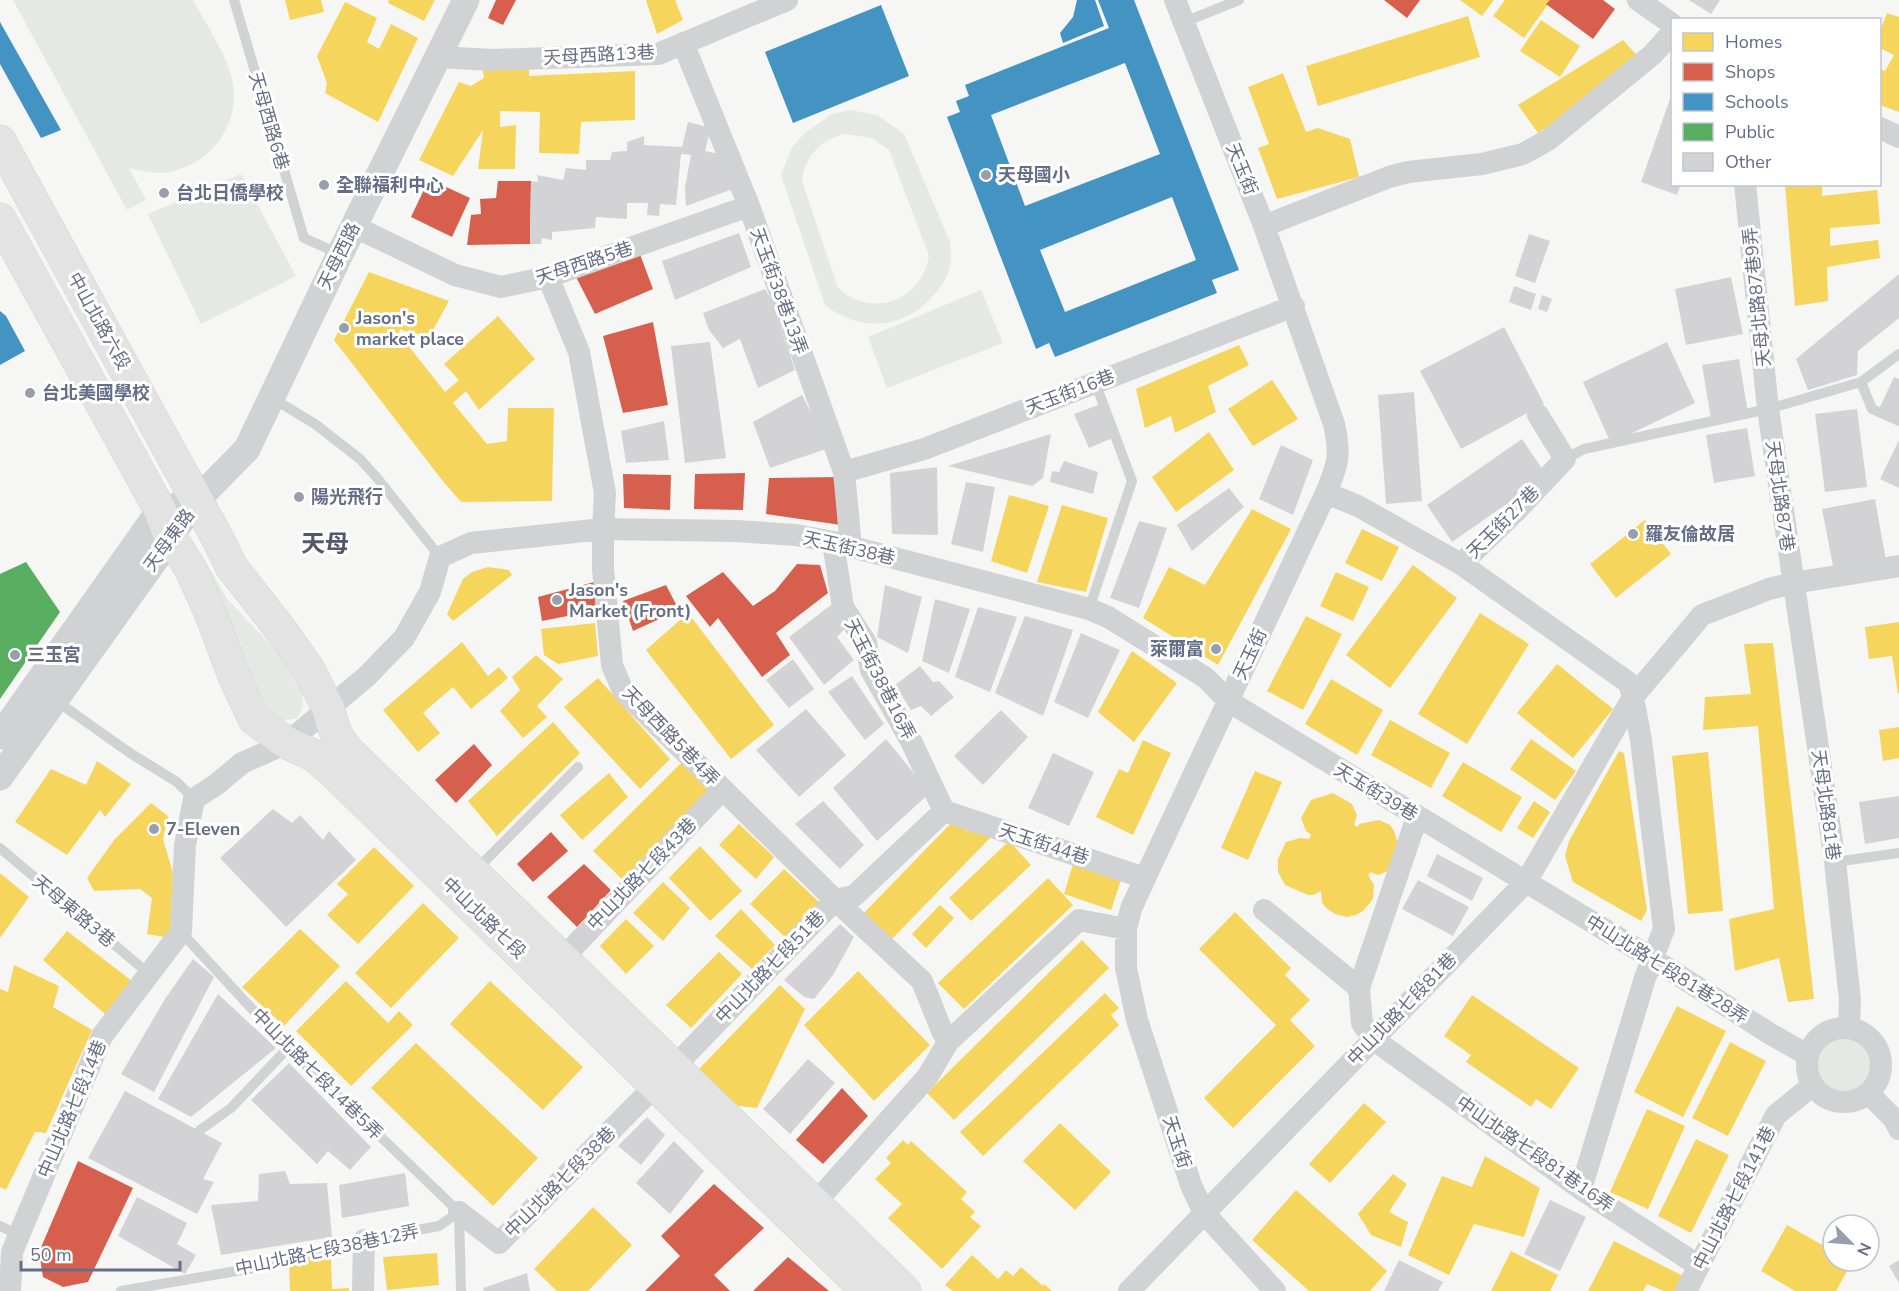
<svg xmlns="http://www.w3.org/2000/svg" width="1899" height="1291" viewBox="0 0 1899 1291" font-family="'Nunito Sans','Noto Sans TC',sans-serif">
	<rect width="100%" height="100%" fill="#f6f6f5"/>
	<path fill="#e4e9e3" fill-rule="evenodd" d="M13,0H193C206,24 229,58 233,83C241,128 205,170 161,173C150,173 139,170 129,168L146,200L127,210Z
		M851,110L877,115L904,134L950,242C951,252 952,261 949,270C946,280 939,290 932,297C902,330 860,332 825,305L781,175L792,147L805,133L832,114ZM844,134L872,138L889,150L929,256C922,301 871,319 838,288L802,181C804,157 821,140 844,134Z
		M241,174L296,276L201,324L148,214Z
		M981,290L1003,343L887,388L868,337Z
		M204,559L228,600L274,648L302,691L303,707L297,718L282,721L271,714L242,661L224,602L201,561Z
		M1817 1066a27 27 0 1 1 54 0a27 27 0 1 1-54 0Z"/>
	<path fill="#f6d55c" d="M285,0H321L324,12L290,20Z
		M389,0H435L424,21L388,3Z
		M646,0H675L683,20L657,34Z
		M1460,0H1494L1482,16Z
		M1505,0H1551L1524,38L1493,16Z
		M345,2L377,18L367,42L379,49L391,24L418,38L378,122L325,93L327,83L317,56Z
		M1887,13L1899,17V112L1880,105V69L1885,71L1894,55L1880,48V31Z
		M1468,16L1480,57L1318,106L1306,66Z
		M1541,20L1580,46L1560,77L1520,51Z
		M1623,40L1642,61L1538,133L1518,105Z
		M529,63V76L635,71V120L581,122L579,154L539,153L540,112L500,111V127L516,125L515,169H478L483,130L453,176L419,160L459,82L471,86L484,78L482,65Z
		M1283,73L1306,132L1318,128L1350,139L1359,177L1277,199L1258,148L1269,144L1248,87Z
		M1785,184H1822V196L1877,190L1880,224L1830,228V246L1878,240L1880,258L1827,267L1828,301L1795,306Z
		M369,272L449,301L427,341L400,329L399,334L445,392L459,380L444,364L498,316L535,359L479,410L466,391L453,403L487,444L507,441L508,408H554L552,501L461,502L442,480L334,340Z
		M1239,345L1249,365L1208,386L1216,412L1175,433L1171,416L1145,428L1136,389Z
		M1272,380L1298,419L1253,446L1228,409Z
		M1209,432L1234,470L1176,512L1152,477Z
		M1009,495L1049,506L1027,573L991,561Z
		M1062,505L1108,518L1086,592L1037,582Z
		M1252,509L1291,529L1218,665L1143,618L1169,567L1205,585Z
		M1645,520L1671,554L1616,598L1590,564Z
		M1362,529L1399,547L1382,581L1345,563Z
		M1413,565L1457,598L1390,688L1346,655Z
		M488,567L509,570L512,575L453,621L447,614L463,579L472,572Z
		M1336,572L1369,587L1353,621L1320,606Z
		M688,613L774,725L731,759L646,650Z
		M1480,613L1529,644L1467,744L1418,714Z
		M1306,616L1342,634L1303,710L1267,691Z
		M1899,622V693L1898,694L1892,656L1869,659L1865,627Z
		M595,623L598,656L558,664L544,655L541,629Z
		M462,642L488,676L499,667L508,678L471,709L453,687L423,713L440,733L418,752L383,710Z
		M1773,643L1814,999L1788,1002L1779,958L1735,971L1729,919L1774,909L1758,726L1703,730L1705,697L1751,694L1744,644Z
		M1132,651L1177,683L1134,742L1098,712Z
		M536,655L563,679L537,706L547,717L523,738L500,711L520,690L512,677Z
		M1557,664L1613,709L1573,758L1517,713Z
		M598,678L670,759L640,789L564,707Z
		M1331,679L1383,710L1357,755L1305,724Z
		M1390,720L1450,753L1431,788L1371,755Z
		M553,722L580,753L497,836L468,801Z
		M1899,727V758L1883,761L1879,730Z
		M1531,739L1576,771L1555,800L1510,769Z
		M1143,740L1171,753L1133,835L1096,817L1119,769L1128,773Z
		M1619,751L1624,753L1647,910L1641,921L1573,882L1565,856L1569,841Z
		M1708,752L1723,911L1688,914L1672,756Z
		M97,761L131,784L105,817L100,810L67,855L15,822L51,769L86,785Z
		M1463,762L1522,797L1501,832L1442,796Z
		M681,763L710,792L624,881L593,851Z
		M1255,771L1282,782L1248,860L1221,848Z
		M609,773L628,797L582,840L560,815Z
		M1333,793L1352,804L1357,815L1354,825L1358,827L1359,824L1379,820L1390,825L1394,831L1400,850L1391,869L1381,874L1377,875L1371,872L1368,875L1374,885L1373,899L1363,911L1356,915L1347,917L1335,914L1325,907L1322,902L1321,891L1313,895H1308L1285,885L1278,872V859L1286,842L1300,838L1309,839L1311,835L1306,831L1301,818L1311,800Z
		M1534,801L1550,812L1533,838L1517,828Z
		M151,803L168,816L163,839L173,873L170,938L147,934L152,898L140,889L94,891L87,878L114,840Z
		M954,820L966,831L971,827L991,837L889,942L862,915Z
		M739,824L774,857L756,879L719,845Z
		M1009,841L1031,865L971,921L949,898Z
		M700,846L742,891L710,921L669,878Z
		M374,847L414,886L358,944L327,915L348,894L337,884Z
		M1073,864L1121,880L1111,910L1064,894Z
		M784,869L820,903L788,940L750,904Z
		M0,873L29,897L0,938Z
		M1048,878L1073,905L964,1009L938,983Z
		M663,882L690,908L663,941L633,913Z
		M423,903L459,938L391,1008L355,973Z
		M940,905L954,918L926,948L912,934Z
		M741,909L775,945L752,969L715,936Z
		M1235,912L1291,968L1285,975L1310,1000L1290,1020L1315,1046L1233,1128L1204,1098L1276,1025L1199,949Z
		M626,919L654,946L626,974L600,946Z
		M300,929L340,966L284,1026L242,987Z
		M67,931L132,981L105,1014L43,960Z
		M1082,940L1109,968L954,1120L927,1093Z
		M719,952L742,974L691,1028L666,1005Z
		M14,965L59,986L53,1007L92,1030L46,1133L35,1132L6,1190L0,1187V989L8,992Z
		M858,971L930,1045L874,1101L804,1025Z
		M346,981L388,1023L399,1011L413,1025L351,1086L296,1031Z
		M490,981L583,1067L543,1110L450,1024Z
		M780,985L805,1009L757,1108L738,1106L698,1070Z
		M1105,993L1119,1008L1111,1015L1119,1025L983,1156L960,1132Z
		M1472,995L1579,1068L1551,1109L1536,1099L1531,1107L1466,1062L1471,1055L1444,1036Z
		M1677,1006L1726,1031L1683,1117L1634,1092Z
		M1730,1042L1766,1061L1728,1136L1692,1118Z
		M416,1043L538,1158L493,1206L371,1088Z
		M1364,1103L1386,1122L1330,1183L1309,1164Z
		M1647,1109L1685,1126L1648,1209L1610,1192Z
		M1060,1123L1111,1172L1075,1210L1023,1161Z
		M1696,1139L1729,1155L1691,1233L1658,1216Z
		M903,1140L908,1145L911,1141L967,1192L961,1199L975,1212L970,1217L981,1226L942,1269L888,1218L902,1204L875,1179L891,1163L886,1158Z
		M1485,1156L1540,1188L1524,1237L1474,1224L1449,1275L1408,1255L1442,1176L1472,1187Z
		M1393,1174L1407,1184L1389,1212L1408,1222L1401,1247L1371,1235L1358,1214Z
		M1296,1190L1387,1271L1370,1291H1309L1252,1240Z
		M593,1207L632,1245L588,1291H557L534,1269Z
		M1787,1225L1833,1251V1261L1852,1262L1836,1291H1795L1761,1271Z
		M1614,1241L1683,1276L1677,1291H1664L1647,1284L1643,1291H1588Z
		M1511,1251L1558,1275L1550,1291H1491Z
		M437,1253L439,1285L387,1290L383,1257Z
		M972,1255L998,1279L1006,1270L1013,1276L1021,1267L1043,1286L1044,1284L1052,1291H953L945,1285Z
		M331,1259L332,1289L349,1288V1291H290L289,1260Z"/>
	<path fill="#d6604d" d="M496,0H516L503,25L488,18Z
		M1384,0H1420L1407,18Z
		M1550,0H1603L1615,9L1593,39L1546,4Z
		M429,179L470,198L452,237L411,217Z
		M498,181H531L530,244L467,245L471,215L481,214L480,199L496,198Z
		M638,249L653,289L595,314L575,275Z
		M653,322L668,405L623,413L603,336Z
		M745,473L743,510L694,509L695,474Z
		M623,474L671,475L670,510L624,508Z
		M838,477L841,525L766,514L769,478Z
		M797,564L820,565L828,593L776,633L790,655L762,677L718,618L710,627L686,596L723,572L753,606L775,591Z
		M598,581L603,609L542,621L538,597Z
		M666,585L679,610L633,631L623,601Z
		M474,744L492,765L456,803L435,780Z
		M551,832L568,851L533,882L517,864Z
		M584,864L611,890L577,927L547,897Z
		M842,1088L868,1116L823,1164L796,1140Z
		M78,1161L133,1188L88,1282L63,1287L43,1277L39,1252Z
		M714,1184L764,1228L714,1275L730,1291H645L680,1256L661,1236Z
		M788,1257L829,1291H753Z"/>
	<path fill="#4393c3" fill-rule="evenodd" d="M1077,0H1095L1104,26L1063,43L1060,33L1073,17Z
		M1098,0H1134L1239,270L1212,280L1217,293L1055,357L1049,343L1036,349L947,117L960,112L956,101L969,96L965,85L1109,28ZM1125,63L1160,154L1025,206L991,115ZM1172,197L1196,260L1065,312L1040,250Z
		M881,5L909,76L793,123L765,52Z
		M0,22L61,130L41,138L0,64Z
		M0,311L6,316L25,351L0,365Z"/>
	<path fill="#5aae61" d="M26,562L60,612L0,699V574Z"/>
	<path fill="#d3d3d5" d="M1689,0H1720L1711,14Z
		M1672,93V184H1681L1677,195L1641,182Z
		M688,122L711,128L705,151L719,154L733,189L686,206L685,187L691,155L681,154L676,205L660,204L659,216L647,215L648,203H627V219L596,217L595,228L552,232V240L542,238L541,244H530L531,181L538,182L537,175L563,180L566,168L586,170V160H610L612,152L627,151V142L644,136V145L682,147Z
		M739,233L751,267L675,300L662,261Z
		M1529,234L1550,241L1535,283L1515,276Z
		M1899,274V318L1858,351L1857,375L1808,390L1796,359Z
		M1731,277L1743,334L1686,345L1675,289Z
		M1514,286L1536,294L1531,310L1509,302Z
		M765,289L771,299L795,370L758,388L740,339L723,348L709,330L703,313Z
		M1542,295L1552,299L1547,312L1538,309Z
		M1504,327L1544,404L1461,449L1420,371Z
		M710,342L726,458L685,463L671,346Z
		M1667,342L1695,403L1611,443L1583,382Z
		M1739,359L1748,413L1711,419L1702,365Z
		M1894,377L1899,379V418L1879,409Z
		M1414,392L1422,501L1386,504L1378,395Z
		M802,395L829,448L770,468L753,422Z
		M1101,404L1115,437L1089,448L1074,414Z
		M1857,409L1867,487L1825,492L1815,414Z
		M664,421L669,460L626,463L621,431Z
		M1747,428L1755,476L1714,483L1706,435Z
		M1051,434L1043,478L1032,486L948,466Z
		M1522,439L1547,476L1452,542L1427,505Z
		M1899,440V488L1880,479Z
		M1281,445L1313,460L1293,515L1259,499Z
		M1064,461L1098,472L1093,494L1050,482L1052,471L1059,472Z
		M937,467L938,535L892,534L890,473Z
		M966,482L995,487L983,552L951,544Z
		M1229,488L1244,507L1192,551L1177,525Z
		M1875,499L1886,561L1834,571L1822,509Z
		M1139,521L1167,528L1139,608L1110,598Z
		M885,585L922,597L908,653L877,637Z
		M935,599L970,609L949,673L922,661Z
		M835,602L851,622L837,637L854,660L824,685L789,637Z
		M978,607L1017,617L990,692L955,677Z
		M1025,616L1073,630L1043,716L995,693Z
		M1081,633L1120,650L1088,718L1054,702Z
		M793,659L814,689L789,708L766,680Z
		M920,666L933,682L939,681L954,697L931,716L921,706L911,710L895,685Z
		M852,676L884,724L865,740L828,692Z
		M806,709L846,755L799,797L756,750Z
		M1001,710L1028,737L983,785L954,756Z
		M886,739L930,793L877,841L833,788Z
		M1053,753L1094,772L1069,826L1028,808Z
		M1899,796V838L1865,844L1859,802Z
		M823,801L864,845L840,869L795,824Z
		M273,809L292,823L300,815L323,840L329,831L356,860L286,927L220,858Z
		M1437,854L1483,878L1472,901L1427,876Z
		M1418,880L1469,907L1453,936L1402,909Z
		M840,924L854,937L833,975L814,999L804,997L784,980Z
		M193,959L214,977L154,1092L121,1074L165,999Z
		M218,994L276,1048L191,1117L158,1099Z
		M808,1059L835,1083L790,1134L763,1109Z
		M289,1063L371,1147L350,1170L328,1151L317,1164L251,1100Z
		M125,1091L222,1143L203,1179L214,1182L197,1214L88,1158Z
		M647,1117L665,1135L641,1165L618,1146Z
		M674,1141L704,1171L670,1214L636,1183Z
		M285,1171L290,1184L327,1183L332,1237L221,1255L211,1205L258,1201L259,1174Z
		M405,1173L409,1206L342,1218L339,1185Z
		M137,1197L187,1223L177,1244L196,1255L185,1274L118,1236Z
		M1550,1200L1586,1217L1560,1271L1524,1254Z
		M1399,1260L1443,1282L1438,1291H1384Z
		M1899,1260V1283L1889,1266Z
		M527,1273L530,1291H484L483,1288Z"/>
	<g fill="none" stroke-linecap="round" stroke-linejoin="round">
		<defs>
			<path id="secondary" d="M0,141L218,539L231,566L284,634L309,670L328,708L336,734L347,750L905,1291
				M0,219L160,510L170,536L190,568L210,612L234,676L254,719L287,743L313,755L332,771L867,1291"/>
		</defs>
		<use href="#secondary" stroke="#d2d3d5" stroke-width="33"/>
		<path stroke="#d1d2d3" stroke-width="10" d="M234,0L304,238L340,254
			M1184,22L1239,0
			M1861,382L1872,409L1899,421
			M272,398L315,424L360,459L378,479L440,557
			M1565,459L1584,449L1768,409L1861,382L1899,354
			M1089,609L1132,481L1095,382
			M55,700L130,753L177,782L194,799
			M0,848L148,973
			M1835,862L1899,853
			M476,870L578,767
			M181,932L288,1048L459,1212
			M200,1130L231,1108L288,1048
			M459,1212L461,1291
			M0,1226L19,1235
			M121,1291L265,1266L364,1240L439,1226L459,1212"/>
		<path stroke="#d1d2d3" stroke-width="22" d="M1175,0L1264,226L1334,424C1341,455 1338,464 1326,493L1145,878L1131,909L1126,929V968L1137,1020L1191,1185L1204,1213L1275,1291
			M1638,0L1672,24
			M683,43L749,206L844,472L851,547
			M438,57L492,60L658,54L787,0
			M1880,128L1899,137
			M1745,184L1768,409L1835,862L1850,1000L1849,1028
			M353,226L455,275L501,287L548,277L749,206
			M1264,226L1389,177L1408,172L1482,164L1523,154L1548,140L1652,55L1672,33
			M548,277L579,352L605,493L603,529V569L612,665L623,691L835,900L922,981L942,1031L948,1042
			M844,472L924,449L1294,306
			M1326,493L1358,506L1461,564L1629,683L1633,697L1641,740L1664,929L1645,978L1581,1189
			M833,542L843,607L866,643L871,670L911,741L944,811
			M1461,564L1518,509L1565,459L1538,415
			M944,811L1145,878
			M1417,817L1359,988L1362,1023L1373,1039L1581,1189L1699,1266
			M1264,910L1359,988
			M563,958L722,790
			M1807 1065a37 37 0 1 1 74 0a37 37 0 1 1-74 0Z
			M1868,1093L1894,1119L1899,1129
			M815,1203L928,1076L948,1042L1079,920L1126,929
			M459,1212L499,1243L674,1067L835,900L854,896L944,811
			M10,1291L12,1252L102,1036L181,932L185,845L194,799L217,784L242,763L287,743L366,677L404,638L430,592L440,557L471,543L603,529L736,531L796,535L833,542L1089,609L1108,617L1206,678L1228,701L1653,959L1772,1035L1808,1055
			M363,1291L364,1240
			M1129,1291L1526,882L1633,697L1702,615L1769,589L1793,583L1899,566
			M1686,1291L1776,1115L1813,1085"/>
		<path stroke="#d1d2d3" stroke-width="27" d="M0,736L160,510L176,506
			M0,777L155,560L170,536L197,500L247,449L340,254L466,0"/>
		<use href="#secondary" stroke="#e3e3e4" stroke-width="32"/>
	</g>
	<g fill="#989ead" stroke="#fff" stroke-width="2">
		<circle cx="986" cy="175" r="6"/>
		<circle cx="324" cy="185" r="6"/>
		<circle cx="164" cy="193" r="6"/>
		<circle cx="344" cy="328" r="6"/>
		<circle cx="30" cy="393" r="6"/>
		<circle cx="299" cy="497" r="6"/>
		<circle cx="1633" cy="534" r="6"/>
		<circle cx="557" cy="600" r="6"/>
		<circle cx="1216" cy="649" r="6"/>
		<circle cx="15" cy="655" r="6"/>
		<circle cx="154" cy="829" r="6"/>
	</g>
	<g text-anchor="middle" stroke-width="6" stroke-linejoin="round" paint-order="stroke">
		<g font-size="18" fill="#656e86" stroke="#fff">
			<text transform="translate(599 55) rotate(-3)" y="6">天母西路13巷</text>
			<text transform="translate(269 121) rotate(74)" y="6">天母西路6巷</text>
			<text transform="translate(1242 169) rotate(68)" y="6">天玉街</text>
			<text transform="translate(339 256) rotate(-64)" y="6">天母西路</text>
			<text transform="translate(584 263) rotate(-18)" y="6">天母西路5巷</text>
			<text transform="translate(779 291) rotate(70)" y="6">天玉街38巷13弄</text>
			<text transform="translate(1757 297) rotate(-96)" y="6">天母北路87巷9弄</text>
			<text transform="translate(99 321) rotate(61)" y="6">中山北路六段</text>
			<text transform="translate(1070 392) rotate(-21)" y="6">天玉街16巷</text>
			<text transform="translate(1780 496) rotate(82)" y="6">天母北路87巷</text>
			<text transform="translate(1503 522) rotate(-45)" y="6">天玉街27巷</text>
			<text transform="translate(169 540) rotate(-54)" y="6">天母東路</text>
			<text transform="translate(849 548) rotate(13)" y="6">天玉街38巷</text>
			<text transform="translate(1250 654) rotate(-65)" y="6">天玉街</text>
			<text transform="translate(880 679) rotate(63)" y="6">天玉街38巷16弄</text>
			<text transform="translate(671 736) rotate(46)" y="6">天母西路5巷4弄</text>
			<text transform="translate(1376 792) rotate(31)" y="6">天玉街39巷</text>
			<text transform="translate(1826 805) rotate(82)" y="6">天母北路81巷</text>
			<text transform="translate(1044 844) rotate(18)" y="6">天玉街44巷</text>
			<text transform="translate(642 874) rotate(-46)" y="6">中山北路七段43巷</text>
			<text transform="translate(74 911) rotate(40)" y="6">天母東路3巷</text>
			<text transform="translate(484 918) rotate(44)" y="6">中山北路七段</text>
			<text transform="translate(770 967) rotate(-46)" y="6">中山北路七段51巷</text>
			<text transform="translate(1667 969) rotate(32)" y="6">中山北路七段81巷28弄</text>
			<text transform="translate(1402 1009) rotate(-46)" y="6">中山北路七段81巷</text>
			<text transform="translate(317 1074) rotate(45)" y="6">中山北路七段14巷5弄</text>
			<text transform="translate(72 1109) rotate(-67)" y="6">中山北路七段14巷</text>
			<text transform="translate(1177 1142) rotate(72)" y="6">天玉街</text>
			<text transform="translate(1535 1154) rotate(35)" y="6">中山北路七段81巷16弄</text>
			<text transform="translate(560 1182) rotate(-45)" y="6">中山北路七段38巷</text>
			<text transform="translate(1734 1198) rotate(-63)" y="6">中山北路七段141巷</text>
			<text transform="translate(327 1250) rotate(-12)" y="6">中山北路七段38巷12弄</text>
		</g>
		<g font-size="18" font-weight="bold" fill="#656e86" stroke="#fff" text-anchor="start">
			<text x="998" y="181">天母國小</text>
			<text x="336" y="191">全聯福利中心</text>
			<text x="176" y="199">台北日僑學校</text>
			<text x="356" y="324">Jason's<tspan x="356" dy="21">market place</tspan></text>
			<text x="42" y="399">台北美國學校</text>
			<text x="311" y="503">陽光飛行</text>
			<text x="1645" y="540">羅友倫故居</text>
			<text x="569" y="596">Jason's<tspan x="569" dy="21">Market (Front)</tspan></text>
			<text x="1204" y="655" text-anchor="end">萊爾富</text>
			<text x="27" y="661">三玉宮</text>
			<text x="166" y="835">7-Eleven</text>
		</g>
		<g font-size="24" font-weight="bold" fill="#53596a" stroke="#fff">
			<text x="325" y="552">天母</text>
		</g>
	</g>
	<rect x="1671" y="18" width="210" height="168" fill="#ffffff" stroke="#c1c5cf" stroke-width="1.5"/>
	<rect x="1683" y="33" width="30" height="18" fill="#f6d55c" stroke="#c1c5cf" stroke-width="1.5"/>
	<text x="1725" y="48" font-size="18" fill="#656e86">Homes</text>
	<rect x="1683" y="63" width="30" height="18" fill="#d6604d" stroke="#c1c5cf" stroke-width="1.5"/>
	<text x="1725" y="78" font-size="18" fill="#656e86">Shops</text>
	<rect x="1683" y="93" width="30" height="18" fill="#4393c3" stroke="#c1c5cf" stroke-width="1.5"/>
	<text x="1725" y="108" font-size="18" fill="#656e86">Schools</text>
	<rect x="1683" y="123" width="30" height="18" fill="#5aae61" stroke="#c1c5cf" stroke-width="1.5"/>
	<text x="1725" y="138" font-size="18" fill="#656e86">Public</text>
	<rect x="1683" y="153" width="30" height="18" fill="#d3d3d5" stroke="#c1c5cf" stroke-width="1.5"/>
	<text x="1725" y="168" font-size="18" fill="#656e86">Other</text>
	<g transform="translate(1851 1243) rotate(115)"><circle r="28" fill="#ffffff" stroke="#c1c5cf" stroke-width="1.5"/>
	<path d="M0-4.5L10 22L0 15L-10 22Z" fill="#989ead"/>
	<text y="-9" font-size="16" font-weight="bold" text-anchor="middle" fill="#656e86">N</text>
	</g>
	<path d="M21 1261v9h159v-9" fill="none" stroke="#656e86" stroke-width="3"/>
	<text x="30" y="1261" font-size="18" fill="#656e86" stroke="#ffffff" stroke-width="4.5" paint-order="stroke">50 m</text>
</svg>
